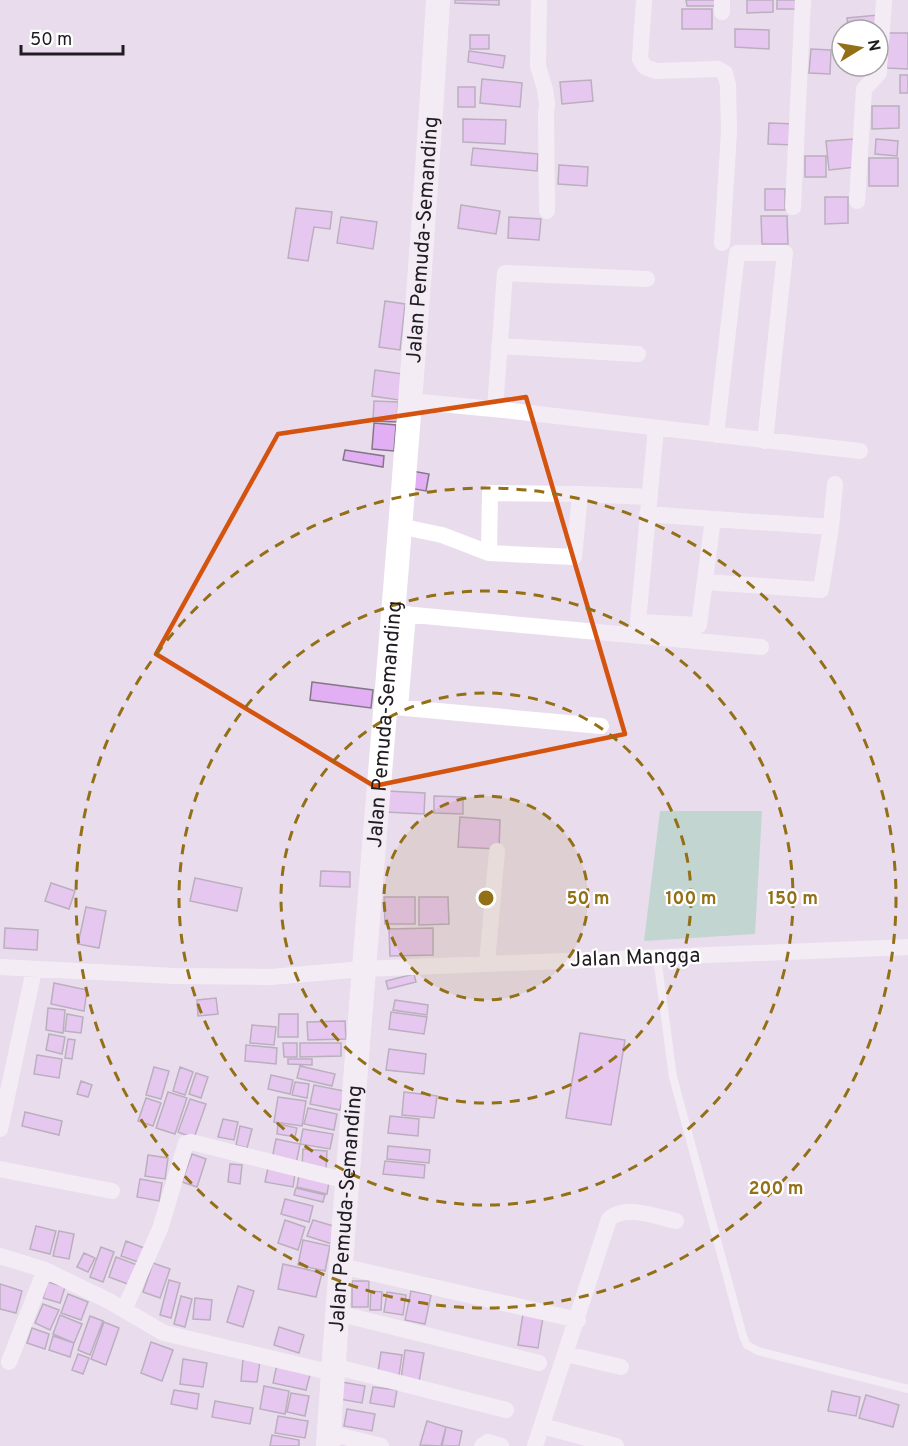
<svg xmlns="http://www.w3.org/2000/svg" width="908" height="1446" viewBox="0 0 908 1446" font-family="Overpass,sans-serif">
	<rect width="100%" height="100%" fill="#e9dded"/>
	<path fill="#93ccad" d="M660,811H762L755,934L644,941Z"/>
	<path fill="#e2aef4" stroke="#827886" stroke-width="1.5" d="M455,0H499V5L455,3Z
		M686,0H715V6H687Z
		M747,0H773V12L747,13Z
		M777,0H800L801,9H777Z
		M682,9H712V29H682Z
		M878,15V30H848L847,18Z
		M735,29L769,30V49L735,47Z
		M888,33H908V69L887,68Z
		M470,35H489V49H470Z
		M811,49L831,50L830,74L809,73Z
		M469,51L505,56L503,68L468,62Z
		M900,75H908V93H900Z
		M482,79L522,83L520,107L480,103Z
		M591,80L593,101L562,104L560,82Z
		M458,87H475V107H458Z
		M872,106H899V128L872,129Z
		M463,119L506,120L505,144L463,142Z
		M769,123L796,124L795,145L768,144Z
		M854,139L856,167L829,170L826,141Z
		M876,139L898,141L897,156L875,154Z
		M473,148L538,154L537,171L471,165Z
		M805,156H826V177H805Z
		M869,158H898V186H869Z
		M559,165L588,167L587,186L558,184Z
		M765,189H785V210H765Z
		M825,197H848V223L825,224Z
		M461,205L500,211L496,234L458,228Z
		M296,208L332,212L330,229L314,227L308,261L288,258Z
		M761,216H787L788,244H762Z
		M341,217L377,222L373,249L337,243Z
		M509,217L541,219L539,240L508,238Z
		M385,301L405,304L400,350L379,347Z
		M375,370L402,374L399,400L372,396Z
		M374,401L398,402L397,422L373,421Z
		M374,423L396,425L394,451L372,449Z
		M345,450L384,456L383,467L343,460Z
		M412,471L429,474L426,491L409,488Z
		M312,682L373,690L371,708L310,700Z
		M387,791L425,793L424,814L386,812Z
		M434,796L463,797V814L434,813Z
		M460,817L500,820L499,849L458,847Z
		M321,871L350,872V887L320,886Z
		M195,878L242,888L237,911L190,901Z
		M51,883L75,891L69,909L45,901Z
		M384,897H415V924H385Z
		M419,897H448L449,924L419,925Z
		M86,907L106,911L99,948L78,944Z
		M5,928L38,930L37,950L4,948Z
		M433,928V955L390,956L389,929Z
		M414,974L416,982L388,989L386,981Z
		M54,983L87,990L84,1011L51,1004Z
		M216,998L218,1014L198,1016L197,1000Z
		M395,1000L428,1005L427,1015L393,1010Z
		M48,1008L65,1010L63,1033L46,1030Z
		M391,1012L427,1017L424,1034L389,1029Z
		M67,1014L83,1017L81,1033L65,1031Z
		M279,1014H298V1037H278Z
		M345,1021L346,1039L308,1040L307,1022Z
		M252,1025L276,1027L274,1045L250,1043Z
		M580,1033L625,1040L611,1125L566,1118Z
		M49,1034L65,1037L62,1054L46,1050Z
		M68,1039L75,1040L72,1059L65,1058Z
		M283,1043H297V1057H284Z
		M300,1043H341V1056L300,1057Z
		M246,1045L277,1048L276,1064L245,1061Z
		M389,1049L426,1054L424,1074L386,1070Z
		M37,1055L62,1059L59,1078L34,1074Z
		M288,1059H312V1065L288,1064Z
		M300,1066L335,1074L332,1086L297,1078Z
		M154,1067L169,1071L161,1099L146,1095Z
		M180,1067L193,1072L185,1095L173,1091Z
		M196,1073L208,1077L201,1098L189,1094Z
		M271,1075L293,1080L290,1094L268,1089Z
		M81,1081L92,1085L88,1097L77,1094Z
		M295,1082L309,1084L307,1098L292,1095Z
		M314,1085L344,1091L340,1110L310,1104Z
		M168,1092L187,1098L175,1134L156,1128Z
		M404,1092L437,1096L434,1118L402,1115Z
		M278,1097L306,1101L302,1126L274,1122Z
		M146,1098L161,1103L153,1126L138,1121Z
		M190,1099L206,1104L194,1138L178,1132Z
		M308,1108L337,1114L334,1130L304,1124Z
		M25,1112L62,1121L59,1135L22,1126Z
		M390,1116L419,1119L418,1136L388,1133Z
		M223,1119L238,1122L234,1140L218,1137Z
		M278,1124L297,1128L295,1137L277,1134Z
		M240,1126L252,1129L247,1148L236,1145Z
		M303,1129L333,1134L330,1149L300,1144Z
		M276,1139L300,1144L296,1164L272,1159Z
		M388,1146L430,1150L429,1163L387,1159Z
		M303,1149L327,1151L326,1169L302,1167Z
		M192,1154L206,1159L197,1187L182,1182Z
		M148,1155L168,1158L165,1179L145,1176Z
		M385,1161L425,1165L424,1178L383,1174Z
		M230,1164L242,1165L240,1184L228,1182Z
		M268,1168L295,1174L293,1187L265,1182Z
		M299,1175L329,1182L327,1194L297,1187Z
		M140,1179L162,1183L159,1201L137,1197Z
		M296,1188L325,1195L323,1202L294,1195Z
		M285,1199L313,1206L309,1222L281,1214Z
		M285,1220L305,1227L298,1250L278,1243Z
		M313,1220L337,1227L332,1244L307,1236Z
		M36,1226L56,1231L50,1254L30,1249Z
		M59,1231L74,1234L69,1259L53,1256Z
		M303,1240L330,1246L325,1271L298,1265Z
		M126,1241L149,1250L144,1264L121,1256Z
		M101,1247L114,1252L103,1282L90,1277Z
		M84,1253L95,1258L88,1272L77,1267Z
		M116,1257L140,1266L133,1286L109,1277Z
		M153,1263L170,1269L160,1298L143,1292Z
		M283,1264L322,1273L316,1297L278,1289Z
		M169,1280L180,1283L171,1318L160,1315Z
		M352,1281H369L368,1307H352Z
		M48,1282L65,1287L60,1303L43,1298Z
		M0,1284L22,1291L16,1313L0,1309Z
		M238,1286L254,1291L243,1327L227,1322Z
		M371,1291L382,1292L381,1310H370Z
		M411,1291L431,1295L425,1324L405,1320Z
		M387,1292L406,1295L403,1315L384,1312Z
		M68,1294L88,1302L81,1320L61,1313Z
		M181,1296L192,1299L185,1327L174,1324Z
		M195,1298L212,1300L210,1320L193,1319Z
		M43,1304L59,1310L50,1330L35,1323Z
		M523,1314L543,1317L538,1348L518,1345Z
		M60,1315L82,1324L74,1343L53,1334Z
		M90,1316L103,1321L90,1355L78,1350Z
		M104,1322L119,1328L106,1365L91,1359Z
		M279,1327L304,1335L299,1353L274,1345Z
		M32,1328L49,1334L45,1349L27,1343Z
		M53,1336L74,1343L70,1357L49,1350Z
		M151,1342L173,1350L162,1381L141,1373Z
		M405,1350L424,1353L419,1382L401,1379Z
		M381,1352L402,1355L399,1375L378,1372Z
		M78,1354L89,1358L83,1374L72,1370Z
		M183,1359L207,1363L203,1387L180,1384Z
		M243,1359L260,1361L257,1382L241,1381Z
		M277,1364L311,1371L306,1390L273,1383Z
		M342,1382L365,1386L362,1403L339,1399Z
		M264,1386L289,1391L285,1414L260,1409Z
		M373,1387L397,1390L394,1407L370,1403Z
		M174,1390L199,1394L197,1409L171,1404Z
		M832,1391L860,1397L856,1416L828,1411Z
		M291,1393L309,1396L305,1416L287,1412Z
		M866,1395L899,1405L893,1427L859,1418Z
		M215,1401L253,1408L250,1424L212,1417Z
		M347,1409L375,1414L372,1431L344,1426Z
		M278,1416L308,1421L305,1438L275,1433Z
		M427,1421L446,1427L441,1446L420,1445Z
		M446,1427L462,1431L459,1446H442Z
		M272,1435L299,1440V1446H270Z"/>
	<g fill="none" stroke-linecap="round" stroke-linejoin="round">
		<path stroke="#fff" stroke-width="8" d="M657,957L673,1077L743,1336L747,1345L758,1351L908,1389"/>
		<path stroke="#fff" stroke-width="16" d="M539,0L538,66L545,89L547,104L546,114L547,211
			M644,0L640,59L645,67L656,71L718,69L725,73L728,85L729,132L722,243
			M722,12V0
			M857,201L864,89L879,73L884,0
			M793,207L803,0
			M499,346L638,354
			M409,401L504,410L860,451
			M495,409L505,273L647,279
			M656,428L638,622L699,625L713,519L831,527L821,590L705,582
			M716,435L737,253H785L765,441
			M647,514L713,519
			M399,526L442,535L489,553L574,557L580,494L649,497
			M831,527L835,484
			M489,553L490,493L580,494
			M392,613L761,647
			M384,706L601,726
			M400,707L408,614
			M487,963L497,851
			M0,967L174,976L271,977L363,969L908,947
			M0,1129L34,970
			M0,1169L112,1191
			M0,1256L45,1270L109,1301L164,1333L333,1373
			M341,1266L578,1320
			M124,1310L160,1229L186,1143L191,1142L347,1181
			M337,1313L539,1363
			M566,1354L621,1367
			M9,1362L45,1270
			M333,1366L506,1410
			M542,1426L616,1446
			M329,1433L381,1446
			M482,1446L488,1442L501,1446
			M535,1446L609,1219C625,1204 658,1217 676,1221"/>
		<path stroke="#fff" stroke-width="24" id="s1" d="M328,1446C360,964 409,482 438,0"/>
	</g>
	<path d="M0 0H908V1446H0ZM526,397L625,734L374,786L156,654L278,434Z" fill="#e9dded" fill-opacity=".55" fill-rule="evenodd"/>
	<path fill="none" stroke="#d4530e" stroke-width="4.5" stroke-linejoin="round" d="M526,397L625,734L374,786L156,654L278,434Z"/>
	<circle cx="486" cy="898" r="102" fill="#936f16" fill-opacity=".12"/>
	<g fill="none" stroke="#936f16" stroke-width="3" stroke-dasharray="10 8">
		<circle cx="486" cy="898" r="102"/>
		<circle cx="486" cy="898" r="205"/>
		<circle cx="486" cy="898" r="307"/>
		<circle cx="486" cy="898" r="410"/>
	</g>
	<g text-anchor="middle" stroke-width="4.5" stroke-linejoin="round" paint-order="stroke">
		<g font-size="21" fill="#201c22" stroke="#fff">
			<text dy="7" stroke="none"><textPath href="#s1" startOffset="1210">Jalan Pemuda-Semanding</textPath></text>
			<text dy="7" stroke="none"><textPath href="#s1" startOffset="724">Jalan Pemuda-Semanding</textPath></text>
			<text transform="translate(635 957) rotate(-2)" y="7">Jalan Mangga</text>
			<text dy="7" stroke="none"><textPath href="#s1" startOffset="238">Jalan Pemuda-Semanding</textPath></text>
		</g>
	</g>
	<circle cx="486" cy="898" r="9" fill="#936f16" stroke="#fff" stroke-width="3"/>
	<g font-size="18" text-anchor="middle" font-weight="bold" fill="#936f16" stroke="#fff" stroke-width="4.5" stroke-linejoin="round" paint-order="stroke">
		<text x="588" y="904">50 m</text>
		<text x="691" y="904">100 m</text>
		<text x="793" y="904">150 m</text>
		<text x="776" y="1194">200 m</text>
	</g>
	<g transform="translate(860 48) rotate(79)"><circle r="28" fill="#ffffff" stroke="#a6a4a7" stroke-width="1.5"/>
	<path d="M0-4.5L10 22L0 15L-10 22Z" fill="#936f16"/>
	<text y="-9" font-size="16" font-weight="bold" text-anchor="middle" fill="#201c22">N</text>
	</g>
	<path d="M21 45v9h102v-9" fill="none" stroke="#201c22" stroke-width="3"/>
	<text x="30" y="45" font-size="18" fill="#201c22" stroke="#ffffff" stroke-width="4.5" paint-order="stroke">50 m</text>
</svg>
